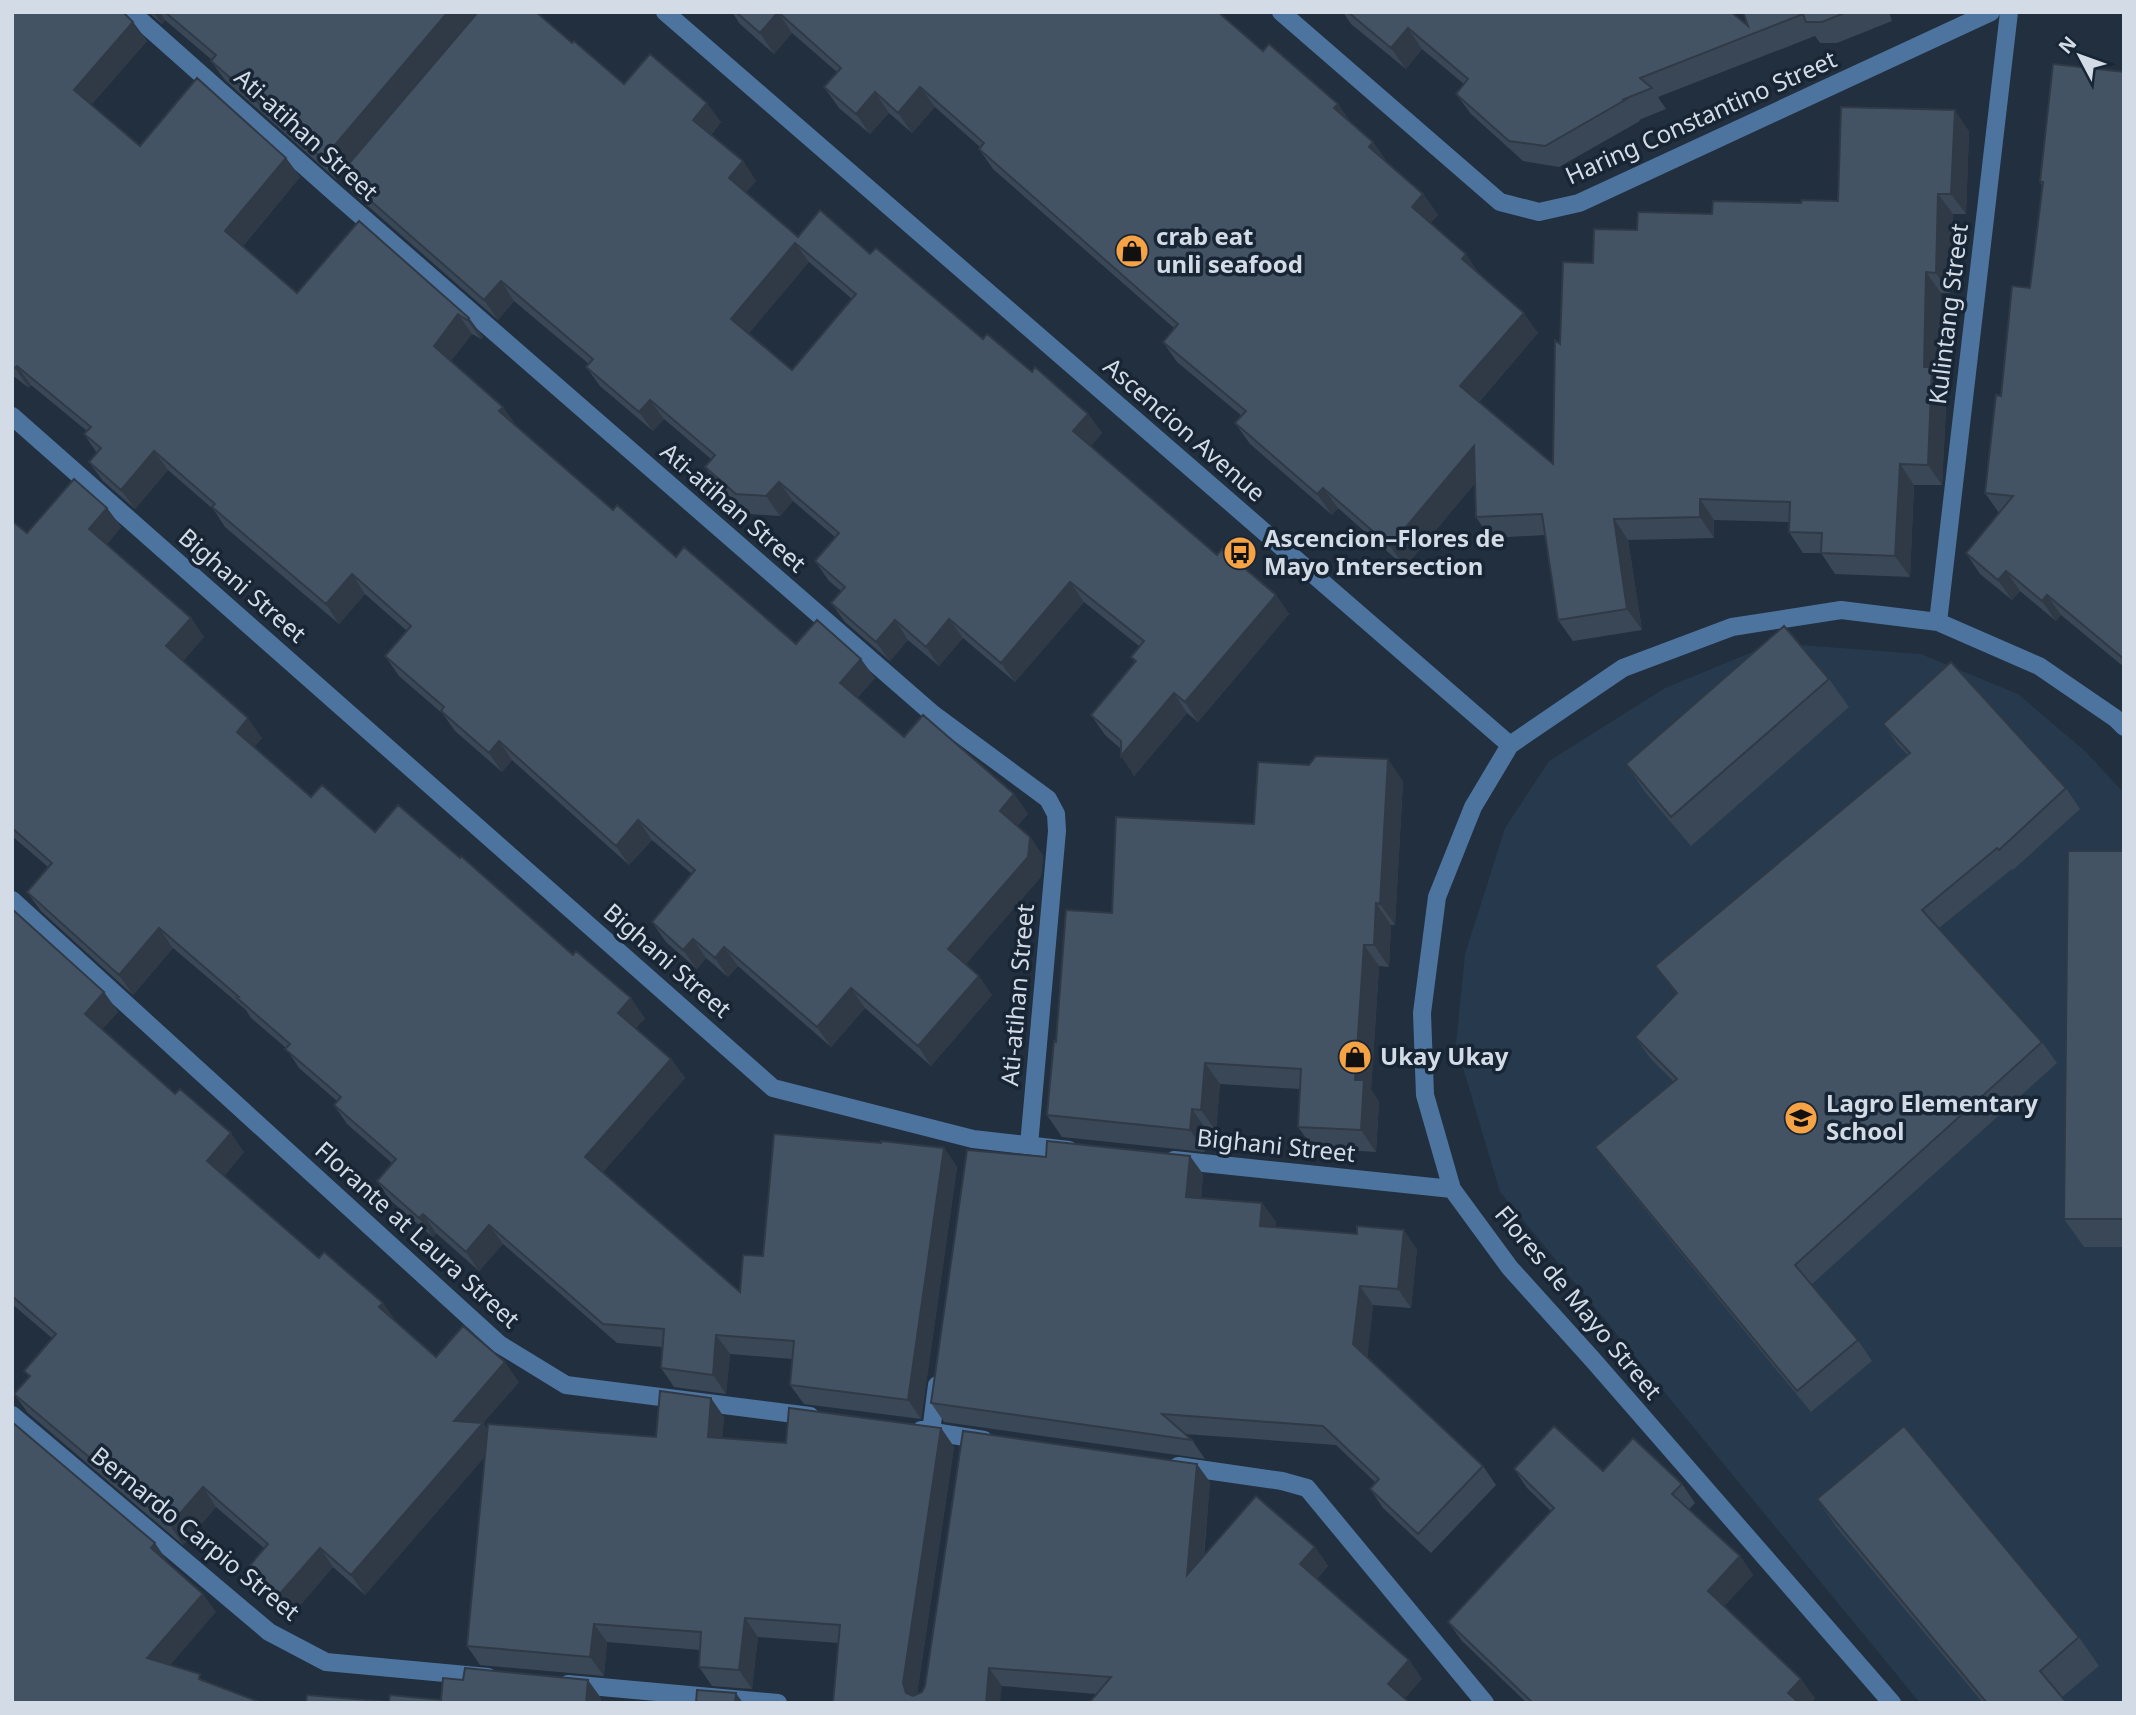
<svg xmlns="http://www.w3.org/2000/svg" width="2136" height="1715" viewBox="0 0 2136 1715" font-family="'Noto Sans',sans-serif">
	<rect width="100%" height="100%" fill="#222f3e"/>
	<path fill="#26394d" d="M1774,643L1921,654L2018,694L2085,751L2124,793V1703H1920L1500,1192L1456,1044L1465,954L1505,828L1549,761L1665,688Z"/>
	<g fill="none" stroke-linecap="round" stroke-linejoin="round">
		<path stroke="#4d749f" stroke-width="18" d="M131,12L337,195L933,714L1048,799L1056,814L1057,831L1029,1145
			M665,12L1510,745
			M1281,12L1500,202L1539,212L1579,203L1991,12
			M12,416L773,1088L973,1139L1069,1150
			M1938,622L2009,12
			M12,900L499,1344L566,1385L810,1416
			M1174,1160L1452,1189
			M12,1415L269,1632L326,1662L488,1677
			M921,1430L984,1440
			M931,1432L937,1385
			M1178,1466L1282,1481L1307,1488L1485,1703
			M568,1684L778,1703
			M1892,1703L1593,1360L1510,1268L1452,1189L1425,1095L1422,1013L1437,897L1473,807L1510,745L1623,668L1732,627L1841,610L1938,622L2039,666L2115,718L2124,727"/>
	</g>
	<path fill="#3a4756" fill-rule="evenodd" d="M12,12L133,22L147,41L91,105L140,146L286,158L300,177L243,246L297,293L359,221L469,318L483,337L481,339L472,334L451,361L503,407L516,426L613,510L796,644L875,678L857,698L904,737L1014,794L1028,814L1017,826L1030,837L1043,856L1041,877L965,964L992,995L931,1066L865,1008L831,1047L738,966L728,977L706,958L697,969L666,942L652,922L692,874L652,840L629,865L512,760L502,772L455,731L443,714L399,676L385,656L407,631L365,594L339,624L225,527L214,510L168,470L135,509L103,481L89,462L97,453L84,434L87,431L31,385L29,388L12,375Z
		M148,12H536L572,43L624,84L721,122L711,135L743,161L756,181L746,192L798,237L870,254L983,339L1032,372L1088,414L1102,433L1091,446L1217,555L1276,595L1289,614L1198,722L1187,713L1134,776L1121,749L1105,735L1091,715L1135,663L1131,657L1139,646L1084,602L1015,682L963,638L939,666L908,640L890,661L845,622L831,603L841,591L829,581L815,561L835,537L793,501L780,516L750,514L718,487L705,467L711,459L664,419L653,431L600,386L586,367L589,364L514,301L498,320L353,193L340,174L336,179L225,80L211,61L212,60L165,20L162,24ZM809,262L852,299L792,370L749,333Z
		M732,12H1218L1263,51L1338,104L1351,123L1373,142L1387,162L1423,194L1438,215L1430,223L1538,333L1479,402L1553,464L1560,344L1593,263L1637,230L1712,214L1801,203L1838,201L1969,131L1966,214H1953L1950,293H1941L1938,376L1947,388L1942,485H1914L1910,577L1835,574L1821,553H1803L1789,532L1790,522L1714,520V538L1628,540L1642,630L1573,641L1558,620L1545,535L1490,538L1476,517L1475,483L1405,567L1338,508L1332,515L1250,444L1235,423L1242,416L1177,362L1163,342L1174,328L993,169L979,149L980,147L935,107L912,133L889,113L870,134L839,108L824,87L837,72L792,33L774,54L740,24Z
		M1343,12H1731L1748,26L1743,12H1889L1892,21L1837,43H1820L1815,36L1658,97L1666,109L1639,120L1640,121L1559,167L1523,161L1471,114L1456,94L1464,84L1422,49L1406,69L1351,24Z
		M2124,72V667L2061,615L2056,621L2020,591L2012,600L1980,574L1966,553L1999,513L1985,493L2001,396L2030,288L2042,186L2040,182Z
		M107,508L121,527L107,544L191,618L204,637L183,661L262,738L254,747L311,797L375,832L645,1018L636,1028L671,1059L685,1078L603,1172L740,1292L763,1256L881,1143L944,1148L957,1167L921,1419L804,1404L790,1385L792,1359L730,1354L726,1394L674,1387L661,1368L662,1347L617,1343L503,1244L479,1271L436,1233L433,1237L390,1200L377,1181L392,1163L347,1124L334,1105L337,1101L299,1068L286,1048L251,1018L246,1010L173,948L133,995L41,911L27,892L48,867L12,836V521L27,533Z
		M1829,679L1849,707L1691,846L1645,792L1626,764Z
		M1883,724L2066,788L2080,809L2013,870L2012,869L1939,928L2042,1042L2057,1063L1811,1285L1858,1340L1872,1361L1811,1412L1610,1167L1595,1147L1673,1081L1650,1058L1635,1037L1676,994L1655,966L1908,755L1898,745Z
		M1403,781L1395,925H1391L1389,967L1379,966L1371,1090L1379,1102L1376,1152L1313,1148L1298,1127L1300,1089L1220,1084L1216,1131H1207L1205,1152L1062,1137L1047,1115L1056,1042L1112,913L1254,824Z
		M2124,851V1247H2084L2064,1219Z
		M12,909L104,992L118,1012L102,1029L175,1094L244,1152L224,1176L319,1258L383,1303L396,1322L436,1357L519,1382L483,1423L488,1430L656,1437L724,1417L722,1438L786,1443L941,1428L954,1447L917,1694L922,1692L1210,1482L1204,1556L1315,1547L1328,1566L1317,1579L1409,1660L1422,1679L1096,1694L1002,1686L833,1703L839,1643L758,1637L752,1689L712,1686L699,1667L700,1650L607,1642L604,1676L480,1665L467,1646L485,1456L365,1595L333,1567L291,1616L259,1589L246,1570L264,1548L216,1507L183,1545L28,1413L14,1394L29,1377L24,1371L52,1338L12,1304Z
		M1203,1174L1201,1198L1262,1203L1276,1222L1275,1227L1417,1249L1411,1308L1373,1305L1367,1357L1483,1466L1496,1485L1431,1553L1383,1508L1370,1489L1376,1483L1336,1445L1185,1434L1192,1440L1205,1459L944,1422L931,1403Z
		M1514,1469L1603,1471L1682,1484L1695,1503L1689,1509L1740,1556L1753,1575L1724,1606L1815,1698L1811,1703H1527L1462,1641L1448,1622L1551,1511L1527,1488Z
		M1817,1499L2079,1637L2099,1666L2062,1697L2067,1703H1983L1837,1528Z"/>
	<path fill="#303a46" d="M153,12H160L165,20L162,24Z
		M448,12H479L336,179L323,159Z
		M778,12L792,33L774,54L760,33Z
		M133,22L147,41L87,110L74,90Z
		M1408,28L1422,49L1406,69L1391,48Z
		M920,87L935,107L912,133L898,113Z
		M875,92L889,113L870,134L856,114Z
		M707,103L721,122L707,139L693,120Z
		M1338,104L1352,124L1334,108Z
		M1955,110L1969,131L1966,214L1951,194Z
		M1373,142L1387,162L1369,147Z
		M286,158L300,177L239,250L225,231Z
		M743,161L756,181L742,197L729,178Z
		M1423,194L1438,215L1426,228L1412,207Z
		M1938,194L1953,214L1950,293L1936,273Z
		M795,243L809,262L745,338L731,319Z
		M1466,254L1480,275L1462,259Z
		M1926,272L1941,293L1938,376L1947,388L1942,485L1928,465L1924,367Z
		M501,281L514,301L498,320L484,300Z
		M1524,313L1538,333L1475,406L1460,386Z
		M458,314L472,334L447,366L434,346Z
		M469,318L483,337L481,339L467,320Z
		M17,366L31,385L29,388L15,368Z
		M650,400L664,419L653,431L639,412Z
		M503,407L517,426L499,411Z
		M1088,414L1102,433L1087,451L1073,431Z
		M1474,446L1488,467L1405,567L1390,546Z
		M154,451L168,470L135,509L121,490Z
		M1900,464L1914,485L1910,577L1895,556Z
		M779,482L793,501L780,516L766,496Z
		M1323,488L1338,508L1332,515L1317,494Z
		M1700,499L1714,520V538L1700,517Z
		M107,508L121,527L103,548L89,529Z
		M1614,519L1628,540L1642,630L1627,609Z
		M2006,571L2020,591L2012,600L1998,580Z
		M352,574L365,594L339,624L326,604Z
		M1070,582L1084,602L1015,682L1001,663Z
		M1276,595L1289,614L1198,722L1185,702Z
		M2047,595L2061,615L2056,621L2042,601Z
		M191,618L204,637L180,665L166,646Z
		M949,619L963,638L939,666L926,647Z
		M895,620L908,640L890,661L876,642Z
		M861,659L875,678L853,703L840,683Z
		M1174,693L1187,713L1134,776L1121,756Z
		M248,718L262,738L250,751L237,732Z
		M499,741L512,760L502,772L489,753Z
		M1388,759L1403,781L1395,925L1380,904Z
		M1014,794L1028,814L1014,830L1000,811Z
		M638,820L652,840L629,865L616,846Z
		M1030,837L1043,856L1041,877L962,969L948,949Z
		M1376,903L1391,925L1389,967L1374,945Z
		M159,928L173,948L133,995L119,975Z
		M693,939L706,958L697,969L683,950Z
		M1364,945L1379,966L1371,1090L1379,1102L1376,1152L1361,1130L1355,1080Z
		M724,947L738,966L728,977L715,958Z
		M979,976L992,995L931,1066L918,1046Z
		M851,988L865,1008L831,1047L817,1027Z
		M104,992L118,1012L99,1033L85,1014Z
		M631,998L645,1018L632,1032L618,1013Z
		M671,1059L685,1078L599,1177L585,1157Z
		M1205,1063L1220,1084L1216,1131L1201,1110Z
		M1192,1109L1207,1131L1205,1152L1190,1130Z
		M231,1133L244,1152L220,1180L207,1161Z
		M944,1148L957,1167L921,1419L908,1400Z
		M1190,1156L1203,1174L1200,1216L1186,1197Z
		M1262,1203L1276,1222L1274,1245L1260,1226Z
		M423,1214L436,1233L433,1237L419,1218Z
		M489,1225L503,1244L479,1271L466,1252Z
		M1404,1230L1417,1249L1411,1308L1398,1289Z
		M1360,1286L1373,1305L1367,1363L1353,1344Z
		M383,1303L396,1322L379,1307Z
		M716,1335L730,1354L726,1394L713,1375Z
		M505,1362L519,1382L468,1440L454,1421Z
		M711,1398L724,1417L721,1455L708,1437Z
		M483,1423L497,1443L365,1595L351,1575Z
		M941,1428L954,1447L916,1701L906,1693L903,1683Z
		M1197,1464L1210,1482L1200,1594L1187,1575Z
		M203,1487L216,1507L183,1545L170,1525Z
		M155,1543L168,1562L164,1567L151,1548Z
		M1315,1547L1328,1566L1313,1583L1300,1564Z
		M320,1548L333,1567L291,1616L277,1597Z
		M1740,1556L1753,1575L1721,1610L1708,1591Z
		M203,1594L216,1612L160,1677L147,1658Z
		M745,1618L758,1637L752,1689L739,1670Z
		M594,1624L607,1642L604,1676L590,1657Z
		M1409,1660L1422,1679L1401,1703L1388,1684Z
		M989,1668L1002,1686L1000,1703H986Z
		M1801,1679L1815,1698L1811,1703H1795L1788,1693Z
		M588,1680L601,1698V1703H586Z
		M736,1693L743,1703H735Z"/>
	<path fill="#445364" stroke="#303a46" stroke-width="2" fill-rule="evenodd" d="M12,12H123L133,22L74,90L140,146L197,78L286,158L225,231L297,293L359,221L469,318L467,320L458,314L434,346L503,407L499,411L613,510L617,505L676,557L684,547L796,644L817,620L861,659L840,683L904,737L923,715L1014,794L1000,811L1030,837L1028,857L948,949L979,976L918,1046L851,988L817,1027L724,947L715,958L693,939L683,950L652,922L695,870L638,820L616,846L499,741L489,753L441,711L444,707L385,656L411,626L352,574L326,604L212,507L215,504L154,451L121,490L89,462L101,448L84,434L91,427L17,366L15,368L12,366Z
		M165,12H448L323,159L211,61L216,55Z
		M478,12H536L572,43L574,41L624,84L650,54L707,103L693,120L743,161L729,178L798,237L820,210L870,254L876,248L983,339L987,334L1032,372L1035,367L1088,414L1073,431L1217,555L1222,549L1276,595L1185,702L1174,693L1121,756V741L1091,715L1136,661L1131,657L1144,641L1070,582L1001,663L949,619L926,647L895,620L876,642L831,603L845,587L815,561L839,533L779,482L766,496L736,494L705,467L715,455L650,400L639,412L586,367L593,359L501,281L484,300L340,174ZM795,243L856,294L792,370L731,319Z
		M736,12H1218L1263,51L1269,44L1338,104L1334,108L1373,142L1369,147L1423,194L1412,207L1466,254L1462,259L1524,313L1460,386L1553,464L1555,340L1560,344L1563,262L1593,263L1594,229L1637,230L1638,212L1712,214L1713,201L1801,203L1802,200L1838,201L1841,107L1955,110L1951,194H1938L1936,273L1926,272L1924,367H1932L1928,465L1900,464L1895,556L1821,553L1822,533L1789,532L1790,502L1700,499V517L1614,519L1627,609L1558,620L1542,514L1476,517L1474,446L1390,546L1323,488L1317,494L1235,423L1246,411L1163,342L1178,324L979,149L984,143L920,87L898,113L875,92L856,114L824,87L841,68L778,12L760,33Z
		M1348,12H1731L1748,26L1743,12H1847L1822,22H1806L1803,14L1640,78L1652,88L1622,100H1625L1545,146L1509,141L1456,94L1468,79L1408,28L1391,48Z
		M2053,64L2124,72V659L2047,595L2042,601L2006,571L1998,580L1966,553L2013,496L1985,493L1996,395L2001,396L2012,286L2030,288L2043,182H2040Z
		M74,479L107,508L89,529L191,618L166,646L248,718L237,732L311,797L322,785L375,832L398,805L460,858L461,856L573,955L576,951L631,998L618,1013L671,1059L585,1157L740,1292L743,1255L763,1256L774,1134L881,1143V1141L944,1148L908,1400L790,1385L794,1341L716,1335L713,1375L661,1368L664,1329L603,1324L489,1225L466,1252L423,1214L419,1218L377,1181L396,1159L334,1105L341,1097L285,1049L290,1044L237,998L239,997L159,928L119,975L27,892L52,863L12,828V521L27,533Z
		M1784,626L1829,679L1671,817L1626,764Z
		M1951,662L2066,788L1999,850L1997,848L1922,910L2042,1042L1795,1265L1858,1340L1797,1391L1595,1147L1677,1079L1635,1037L1677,993L1655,966L1910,753L1883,724Z
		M1316,756L1388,759L1380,904L1376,903L1374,945H1364L1355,1080H1364L1361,1130L1298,1127L1301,1069L1205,1063L1201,1110L1192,1109L1190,1130L1047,1115L1054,1041L1056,1042L1066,910L1112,913L1116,817L1254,824L1258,762L1309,765Z
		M2068,851H2124V1219H2064Z
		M12,909L104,992L85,1014L175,1094L180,1089L231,1133L207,1161L319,1258L324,1252L383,1303L379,1307L436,1357L463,1326L505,1362L454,1421L483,1423L351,1575L320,1548L277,1597L246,1570L268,1544L203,1487L170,1525L14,1394L30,1376L24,1371L56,1334L12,1296Z
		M1047,1141L1190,1156L1186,1197L1262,1203L1260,1226L1357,1234V1226L1404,1230L1398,1289L1360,1286L1353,1344L1483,1466L1418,1534L1370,1489L1379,1479L1323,1426L1162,1414L1192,1440L931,1403L967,1150L1046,1157Z
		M660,1391L711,1398L708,1437L786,1443L789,1408L941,1428L903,1683L906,1693L913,1696L922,1692L925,1686L963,1431L1197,1464L1187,1575L1256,1496L1315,1547L1300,1564L1409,1660L1388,1684L1410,1703H1089L1111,1677L989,1668L986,1703H833L840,1625L745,1618L739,1670L699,1667L701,1632L594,1624L590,1657L467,1646L488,1424L656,1437Z
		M12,1422L155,1543L151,1548L203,1594L147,1658L200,1674L199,1679L262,1703H12Z
		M1554,1426L1603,1471L1633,1438L1682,1484L1672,1494L1740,1556L1708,1591L1801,1679L1788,1693L1799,1703H1533L1448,1622L1554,1508L1514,1469Z
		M1904,1426L2079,1637L2040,1671L2067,1703H1987L1817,1499Z
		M465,1668L588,1680L586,1703H306L307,1695L389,1702L390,1695L441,1700L443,1678L463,1680Z
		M697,1690L736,1693L735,1703H696Z"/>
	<defs>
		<symbol id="shop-disc" viewBox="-11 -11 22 22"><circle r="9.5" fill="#f5a345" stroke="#182534"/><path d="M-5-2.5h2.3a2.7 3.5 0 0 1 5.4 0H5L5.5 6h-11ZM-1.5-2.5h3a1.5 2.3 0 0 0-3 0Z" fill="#111"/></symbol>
		<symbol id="bus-disc" viewBox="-11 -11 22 22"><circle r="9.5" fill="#f5a345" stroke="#182534"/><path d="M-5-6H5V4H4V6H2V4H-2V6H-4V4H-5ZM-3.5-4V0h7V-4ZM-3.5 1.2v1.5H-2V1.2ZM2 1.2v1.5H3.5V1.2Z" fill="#111"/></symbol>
		<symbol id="school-disc" viewBox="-11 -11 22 22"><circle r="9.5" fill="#f5a345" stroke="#182534"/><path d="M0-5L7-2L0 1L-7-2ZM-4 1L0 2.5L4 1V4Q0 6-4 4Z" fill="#111"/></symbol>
	</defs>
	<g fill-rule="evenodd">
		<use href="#shop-disc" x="1113" y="232" width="38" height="38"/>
		<use href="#bus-disc" x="1221" y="534" width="38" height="38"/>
		<use href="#shop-disc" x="1336" y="1038" width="38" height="38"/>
		<use href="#school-disc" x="1782" y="1099" width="38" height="38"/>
	</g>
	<g text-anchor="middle" stroke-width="7" stroke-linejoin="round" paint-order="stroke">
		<g font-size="24" fill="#d3dce6" stroke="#182534">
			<text transform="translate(1701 118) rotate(-24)" y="8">Haring Constantino Street</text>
			<text transform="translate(306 135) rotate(42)" y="8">Ati-atihan Street</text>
			<text transform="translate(1949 314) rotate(-83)" y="8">Kulintang Street</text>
			<text transform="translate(1184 430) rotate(41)" y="8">Ascencion Avenue</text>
			<text transform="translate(733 508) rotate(41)" y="8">Ati-atihan Street</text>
			<text transform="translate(242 586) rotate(41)" y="8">Bighani Street</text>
			<text transform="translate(667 961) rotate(41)" y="8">Bighani Street</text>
			<text transform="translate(1018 995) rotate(-85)" y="8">Ati-atihan Street</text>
			<text transform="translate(1276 1146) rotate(6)" y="8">Bighani Street</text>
			<text transform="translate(417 1235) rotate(42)" y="8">Florante at Laura Street</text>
			<text transform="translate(1578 1303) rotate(50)" y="8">Flores de Mayo Street</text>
			<text transform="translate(195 1534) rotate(39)" y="8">Bernardo Carpio Street</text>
		</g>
		<g font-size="24" font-weight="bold" fill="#d3dce6" stroke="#182534" text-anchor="start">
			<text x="1156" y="245">crab eat<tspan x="1156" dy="28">unli seafood</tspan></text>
			<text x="1264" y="547">Ascencion–Flores de<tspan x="1264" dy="28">Mayo Intersection</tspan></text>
			<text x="1380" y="1065">Ukay Ukay</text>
			<text x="1826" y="1112">Lagro Elementary<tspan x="1826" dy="28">School</tspan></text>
		</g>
	</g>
	<rect width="2136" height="1715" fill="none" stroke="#d3dce6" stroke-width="28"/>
	<g transform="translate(2080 56) rotate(311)" stroke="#182534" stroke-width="5" paint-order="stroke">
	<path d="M0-5L12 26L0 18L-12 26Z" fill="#d3dce6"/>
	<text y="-10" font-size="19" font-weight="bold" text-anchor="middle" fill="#d3dce6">N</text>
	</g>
</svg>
